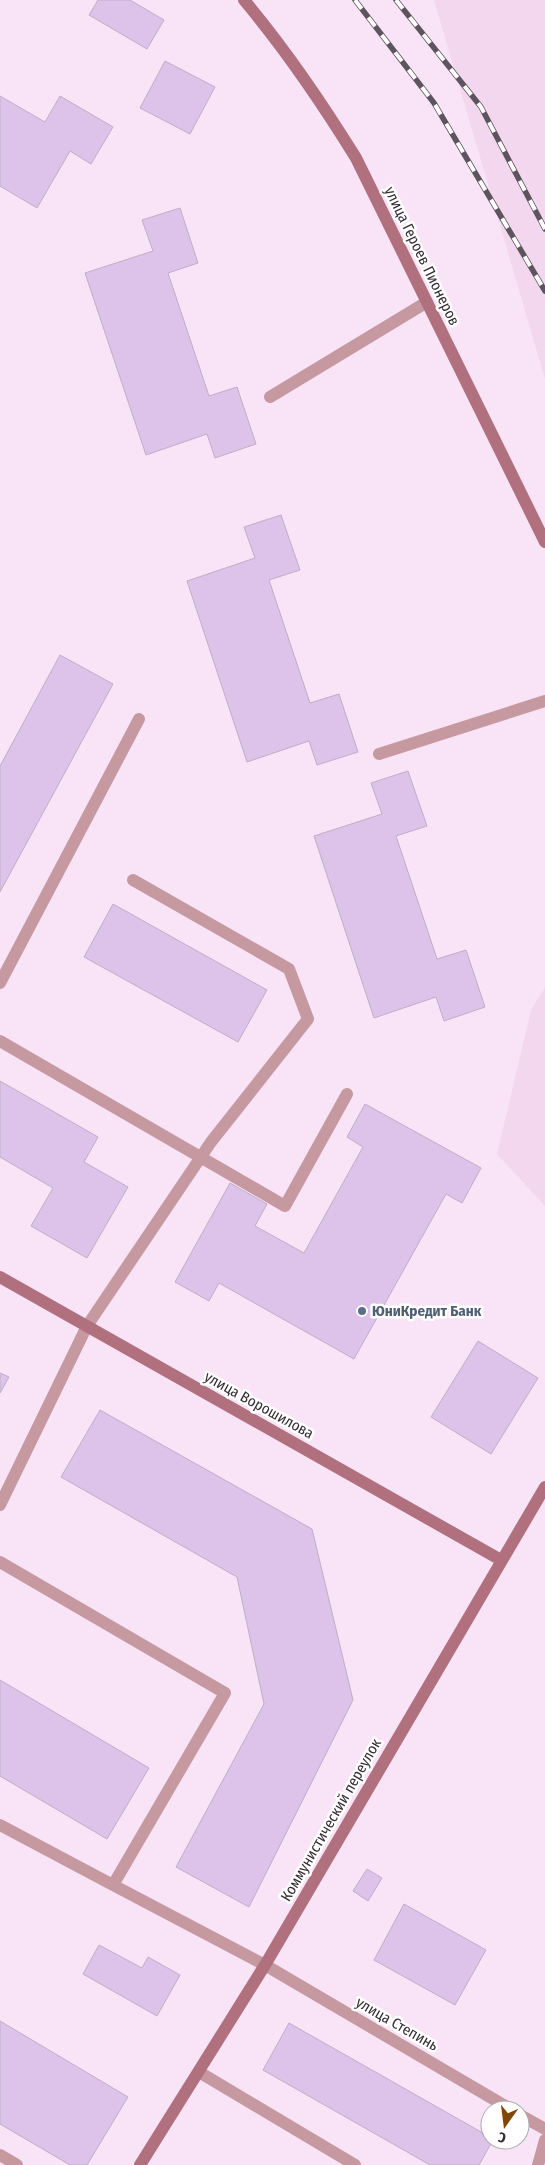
<svg xmlns="http://www.w3.org/2000/svg" width="545" height="2165" viewBox="0 0 545 2165" font-family="'Fira Sans Condensed',sans-serif">
	<rect width="100%" height="100%" fill="#f9e4f7"/>
	<path fill="#f2d7ef" d="M434,0H545V379Z
		M545,987V1206L497,1154L531,1010Z"/>
	<path fill="#ddc2ea" stroke="#bdafc5" d="M98,0H130L164,20L147,49L89,15Z
		M165,61L215,87L190,134L140,108Z
		M0,96L45,122L60,96L113,127L91,164L70,151L37,208L0,186Z
		M180,208L198,263L168,273L209,396L237,387L256,444L215,458L207,434L146,455L85,273L153,251L142,220Z
		M281,515L300,570L269,580L310,703L339,694L358,752L317,765L309,741L247,762L187,581L255,558L244,527Z
		M60,655L113,684L0,892V766Z
		M408,771L427,826L396,836L437,959L466,950L485,1007L444,1021L436,997L374,1018L314,836L382,814L371,783Z
		M113,904L267,990L238,1042L84,957Z
		M0,1081L98,1137L84,1162L128,1187L87,1258L31,1226L53,1188L0,1157Z
		M365,1104L481,1168L462,1203L446,1194L354,1359L219,1283L209,1301L175,1282L230,1183L267,1204L255,1226L304,1253L363,1147L347,1137Z
		M478,1341L538,1378L491,1454L431,1417Z
		M0,1373L9,1377L0,1393Z
		M100,1410L312,1529L353,1700L249,1907L176,1867L264,1704L237,1577L61,1477Z
		M0,1680L149,1768L107,1839L0,1776Z
		M367,1869L382,1878L368,1901L353,1891Z
		M404,1904L486,1950L455,2005L374,1960Z
		M99,1945L142,1968L148,1957L180,1975L157,2016L83,1974Z
		M0,2021L128,2097L87,2165H70L0,2124Z
		M289,2023L490,2137V2140H493L479,2165H430L263,2070Z"/>
	<g fill="none" stroke-linecap="round" stroke-linejoin="round">
		<path stroke="#c699a1" stroke-width="12" d="M270,397L427,302
			M379,754L545,701
			M0,983L139,719
			M0,1041L285,1206L347,1094
			M0,1505L87,1326L211,1142L308,1019L289,969L133,880
			M0,1562L225,1693L113,1885L265,1965
			M0,1825L113,1885
			M199,2072L355,2165
			M0,2155L17,2165
			M538,2165L545,2140"/>
		<path stroke="#c699a1" stroke-width="12" d="M265,1965L512,2110
			M520,2115L545,2129"/>
		<path stroke="#b0707d" stroke-width="12" d="M244,0C286,50 322,103 356,158L545,542
			M0,1277L501,1560
			M140,2165L265,1965L545,1487"/>
		<defs>
			<path id="rail" d="M355,0L434,103L545,291
				M396,0L481,107L545,229"/>
		</defs>
		<use href="#rail" stroke="#5e545d" stroke-width="5.5"/>
		<use href="#rail" stroke="#fff" stroke-width="4" stroke-dasharray="11" stroke-linecap="butt"/>
	</g>
	<circle fill="#5c6f8a" stroke="#fff" stroke-width="2" cx="362" cy="1311" r="5"/>
	<g text-anchor="middle" stroke-width="5" stroke-linejoin="round" paint-order="stroke">
		<g font-size="15" fill="#352d34" stroke="#fff">
			<text transform="translate(422 256) rotate(64)" y="5">улица Героев Пионеров</text>
			<text transform="translate(259 1405) rotate(29)" y="5">улица Ворошилова</text>
			<text transform="translate(331 1820) rotate(-60)" y="5">Коммунистический переулок</text>
			<text transform="translate(397 2024) rotate(30)" y="5">улица Степинь</text>
		</g>
		<g font-size="15" font-weight="bold" fill="#4e5e75" stroke="#fff" text-anchor="start">
			<text x="372" y="1316">ЮниКредит Банк</text>
		</g>
	</g>
	<g transform="translate(505 2125) rotate(194)"><circle r="24" fill="#ffffff" stroke="#aeabae"/>
	<path d="M0-4L9 19L0 12L-9 19Z" fill="#844605"/>
	<text y="-8" font-size="14" font-weight="bold" text-anchor="middle" fill="#352d34">С</text>
	</g>
</svg>
